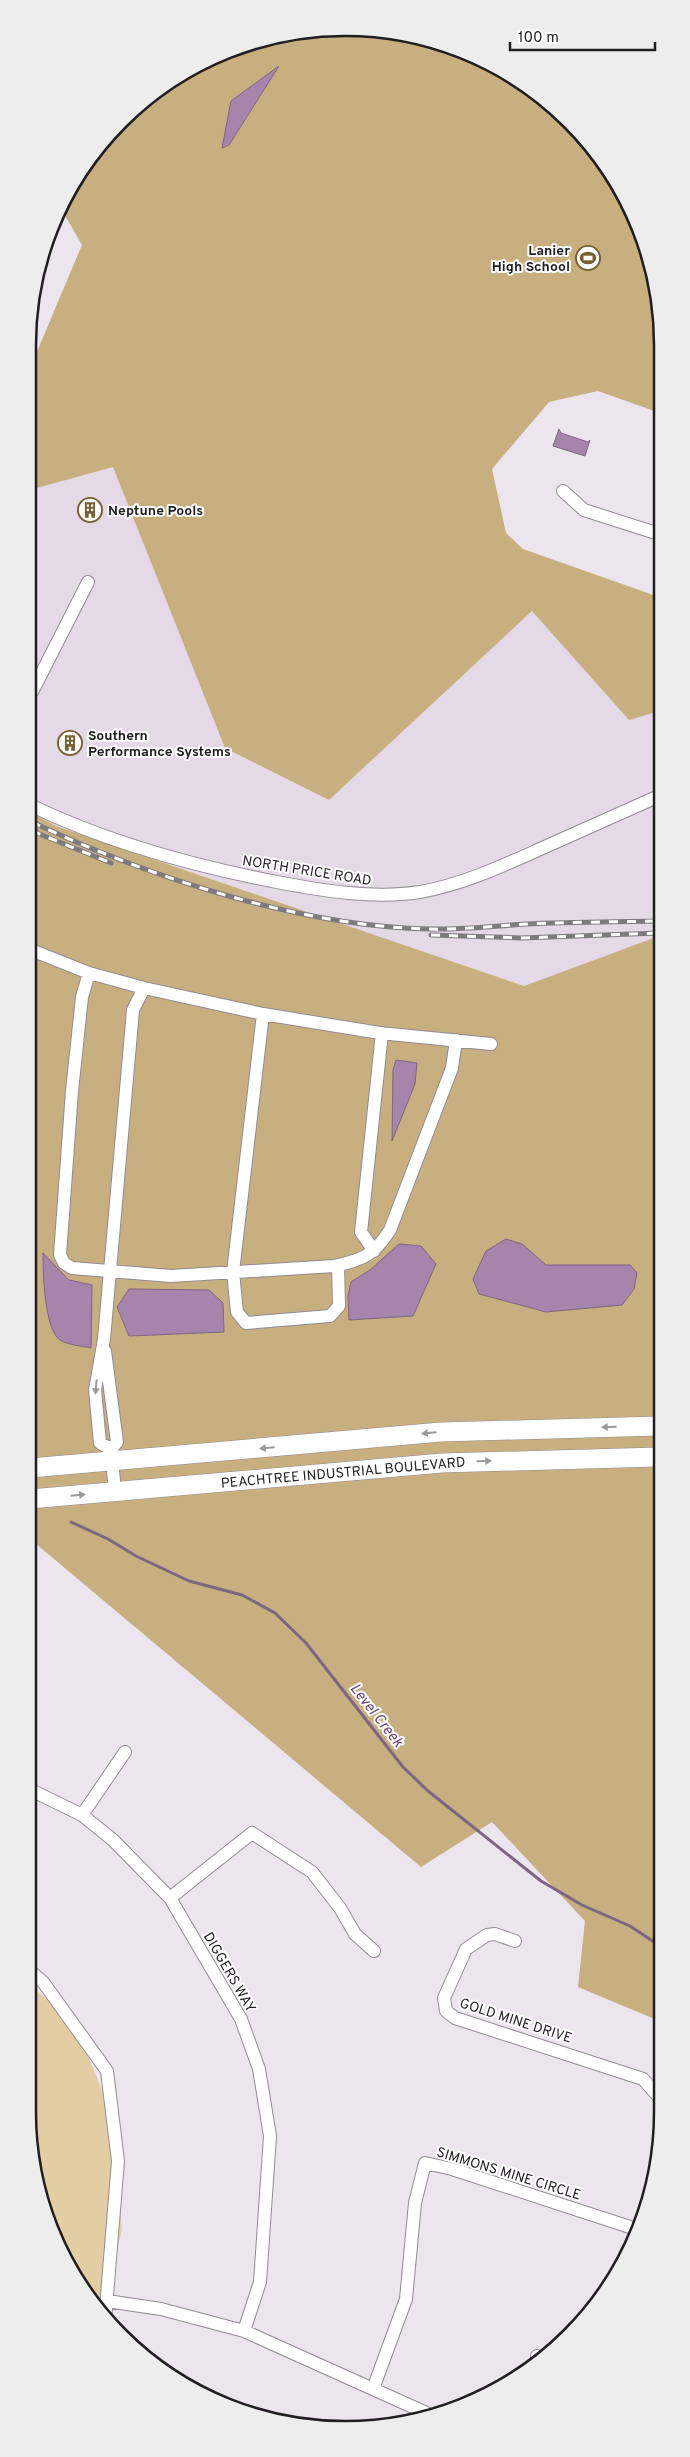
<svg xmlns="http://www.w3.org/2000/svg" width="690" height="2457" viewBox="0 0 690 2457" font-family="Overpass,sans-serif">
	<rect width="100%" height="100%" fill="#ece5ee"/>
	<path fill="#e5d8e7" d="M113,466L225,748L329,800L532,611L629,720L659,711V936L524,986L56,826L32,813L33,489Z"/>
	<path fill="#e3cda2" d="M28,1983L75,2024L111,2112L122,2230L101,2313L52,2233L28,2112Z"/>
	<path fill="#c7af7f" d="M283,34H407L503,70L584,135L638,223L660,304V413L598,391L549,402L492,469L506,533L523,549L659,597V711L629,720L532,611L329,800L225,748L113,467L33,489V361L82,245L63,212L81,169L168,81Z
		M32,813L56,826L524,986L659,936L657,2020L578,1987L585,1921L492,1822L421,1867L29,1538Z"/>
	<path fill="#a684ac" stroke="#7e6582" d="M279,66L229,145L222,148L231,101Z
		M559,429L561,433L588,442L590,440L585,456L553,446Z
		M396,1060L417,1063L415,1084L392,1141L393,1070Z
		M506,1239L522,1244L546,1265H630L637,1273L634,1289L622,1305L546,1312L479,1294L473,1279L486,1251Z
		M399,1244L421,1246L436,1264L413,1316L349,1320L348,1296L351,1282L370,1270Z
		M43,1253L69,1280L92,1285L91,1348C82,1346 68,1345 60,1340C44,1329 43,1271 43,1253Z
		M129,1289L209,1290L223,1303L224,1332L129,1336L117,1307Z"/>
	<g fill="none" stroke-linecap="round" stroke-linejoin="round">
		<path stroke="#7e6582" stroke-width="3" d="M71,1522L108,1539L136,1556L189,1581L242,1595L275,1613L306,1643L403,1767L428,1791L541,1881L582,1905L630,1926L657,1944"/>
		<defs>
			<path id="minor" d="M563,491L584,510L659,534
				M32,692L88,582
				M32,806C109,843 194,866 277,882C324,891 373,899 420,892C461,885 500,867 538,850C578,832 619,814 659,796
				M31,950L89,973L144,988L263,1014L380,1033L491,1044
				M89,973L82,997L72,1091L60,1255L64,1263L72,1268L171,1276L334,1266C363,1260 374,1255 390,1230L452,1068L456,1040
				M263,1014L233,1272L237,1312L246,1323L330,1316L339,1306L338,1265
				M374,1251L361,1232L382,1033
				M105,1351L117,1442L111,1449L115,1492
				M111,1449L100,1443L95,1390L104,1339L133,1010L144,988
				M29,1789L82,1815L113,1840L170,1898L241,2019L259,2069L270,2136L260,2282L244,2331
				M82,1815L125,1752
				M170,1898L252,1833L312,1872L340,1908L355,1934L374,1951
				M515,1941L495,1934L487,1935L466,1949L444,1998L446,2011L455,2018L643,2079L657,2095
				M28,1969L43,1982L107,2071L118,2161L105,2320
				M107,2301L161,2309L244,2331L433,2416
				M537,2356L539,2363
				M373,2389L406,2299L415,2203L425,2163L452,2169L636,2229"/>
			<path id="highway" d="M30,1468L441,1432L658,1426
				M30,1499L442,1463L658,1457"/>
		</defs>
		<use href="#minor" stroke="#928b93" stroke-width="14"/>
		<use href="#highway" stroke="#928b93" stroke-width="20"/>
		<use href="#minor" stroke="#fff" stroke-width="12"/>
		<use href="#highway" stroke="#fff" stroke-width="19"/>
		<defs>
			<path id="rail" d="M32,822C148,877 299,926 428,929C460,930 494,926 526,924C570,922 615,922 659,921
				M32,831L111,863
				M431,935L522,938L659,933"/>
		</defs>
		<use href="#rail" stroke="#7f7a80" stroke-width="5"/>
		<use href="#rail" stroke="#fff" stroke-width="3" stroke-dasharray="9" stroke-linecap="butt"/>
	</g>
	<defs><path id="oneway-solid" d="M-6-.8H1V-3.2L6.5 0L1 3.2V.8H-6Z" transform="scale(1.25)"/></defs>
	<g fill="#9b9a9b">
		<use href="#oneway-solid" transform="translate(96 1387) rotate(95)"/>
		<use href="#oneway-solid" transform="translate(609 1427) rotate(178)"/>
		<use href="#oneway-solid" transform="translate(429 1433) rotate(175)"/>
		<use href="#oneway-solid" transform="translate(267 1448) rotate(175)"/>
		<use href="#oneway-solid" transform="translate(484 1461) rotate(-2)"/>
		<use href="#oneway-solid" transform="translate(78 1495) rotate(-5)"/>
	</g>
	<defs>
		<symbol id="stadium-ring" viewBox="-11 -11 22 22"><circle r="9.5" fill="#fff" stroke="#786131" stroke-width="1.5"/><path d="M0-5a6.5 5 0 1 0 0 10a6.5 5 0 1 0 0-10ZM-3.5-1.8h7v3.6h-7Z" fill="#786131"/></symbol>
		<symbol id="building-ring" viewBox="-11 -11 22 22"><circle r="9.5" fill="#fff" stroke="#786131" stroke-width="1.5"/><path d="M-4-6H4V6H1V3H-1V6H-4ZM-2.5-4.3h1.7v1.8h-1.7ZM.8-4.3h1.7v1.8H.8ZM-2.5-1h1.7V.8h-1.7ZM.8-1h1.7V.8H.8Z" fill="#786131"/></symbol>
	</defs>
	<g fill-rule="evenodd">
		<use href="#stadium-ring" x="574" y="244" width="28" height="28"/>
		<use href="#building-ring" x="76" y="496" width="28" height="28"/>
		<use href="#building-ring" x="56" y="729" width="28" height="28"/>
	</g>
	<g text-anchor="middle" stroke-width="4" stroke-linejoin="round" paint-order="stroke">
		<g font-size="14" font-weight="bold" fill="#211e21" stroke="#fff" text-anchor="start">
			<text x="570" y="255" text-anchor="end">Lanier<tspan x="570" dy="16">High School</tspan></text>
			<text x="108" y="515">Neptune Pools</text>
			<text x="88" y="740">Southern<tspan x="88" dy="16">Performance Systems</tspan></text>
		</g>
		<g font-size="14" fill="#211e21" stroke="#fff">
			<text transform="translate(307 870) rotate(9)" y="5">NORTH PRICE ROAD</text>
			<text transform="translate(343 1472) rotate(-5)" y="5">PEACHTREE INDUSTRIAL BOULEVARD</text>
			<text transform="translate(230 1972) rotate(60)" y="5">DIGGERS WAY</text>
			<text transform="translate(516 2020) rotate(18)" y="5">GOLD MINE DRIVE</text>
			<text transform="translate(509 2173) rotate(17)" y="5">SIMMONS MINE CIRCLE</text>
		</g>
		<g font-size="15" font-style="italic" fill="#6e4177" stroke="#fff">
			<text transform="translate(377 1715) rotate(52)" y="5">Level Creek</text>
		</g>
	</g>
	<path d="M0 0H690V2457H0ZM345 36H345A309 309 0 0 1 654 345V2112A309 309 0 0 1 345 2421H345A309 309 0 0 1 36 2112V345A309 309 0 0 1 345 36Z" fill="#ededed" fill-rule="evenodd"/>
	<path fill="none" stroke="#211e21" stroke-width="2.5" d="M345 36H345A309 309 0 0 1 654 345V2112A309 309 0 0 1 345 2421H345A309 309 0 0 1 36 2112V345A309 309 0 0 1 345 36Z"/>
	<path d="M510 42v8h145v-8" fill="none" stroke="#211e21" stroke-width="2.5"/>
	<text x="518" y="42" font-size="15" fill="#211e21" stroke="#ffffff" stroke-width="4" paint-order="stroke">100 m</text>
</svg>
